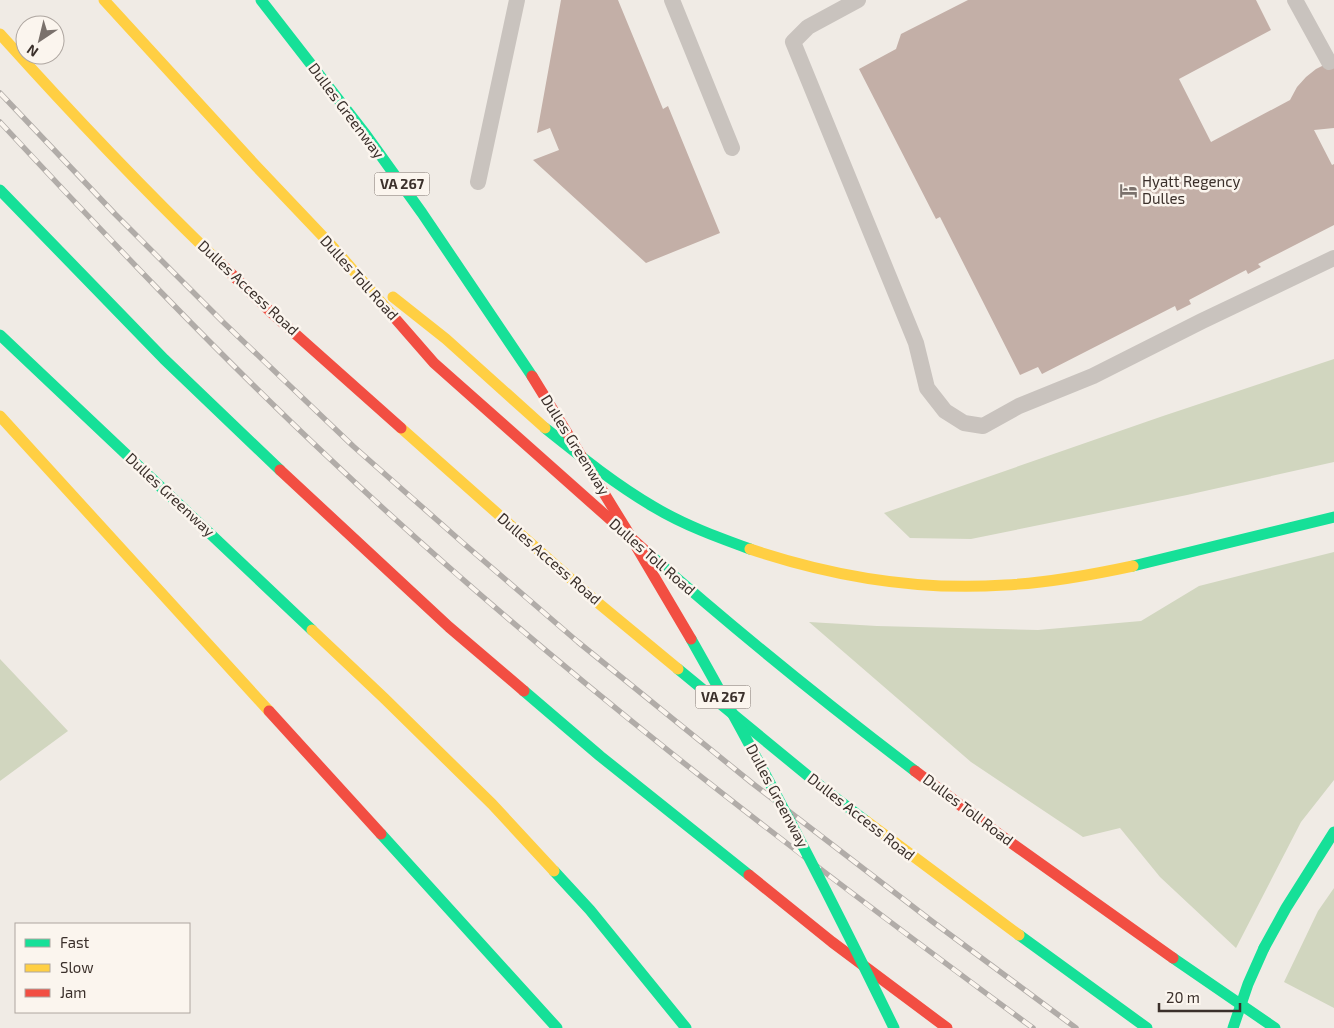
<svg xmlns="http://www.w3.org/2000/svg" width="1334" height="1028" viewBox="0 0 1334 1028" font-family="'Exo 2',sans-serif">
	<rect width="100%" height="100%" fill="#f0ebe5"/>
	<path fill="#d1d6bf" d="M1334,359V462L1187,495L971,539L910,538L884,513L1163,416Z
		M1334,552V780L1301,822L1236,948L1160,877L1120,828L1083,837L971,762L809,622L877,626L1038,630L1141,621L1199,586Z
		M0,659L68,731L0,781Z
		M1334,888V1008L1284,982L1318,911Z"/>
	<path fill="#c3afa7" d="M561,0H618L663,109L668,106L720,233L646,263L533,160L559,150L550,128L537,133Z
		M968,0H1256L1271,30L1179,79L1211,142L1290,100L1297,87L1306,77L1316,69L1334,60V128L1314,130L1332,165L1334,164V225L1258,264L1261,267L1248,274L1246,270L1189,300L1191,304L1177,311L1175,306L1042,374L1038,367L1020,375L940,217L936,219L859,69L896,49L901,34Z"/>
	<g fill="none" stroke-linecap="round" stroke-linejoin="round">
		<path stroke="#c9c3be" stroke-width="16" d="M672,0L732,148
			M858,0L808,27L793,42L916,343L927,388L945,411L964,423L983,426L1019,406L1093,376L1202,321L1334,258
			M1295,0L1329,62
			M478,182L517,0"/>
		<path stroke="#16e098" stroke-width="11" d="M261,0L366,135L422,213L532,376
			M0,190L164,359L280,470
			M0,335L312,630
			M545,428C580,456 616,485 654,507C684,525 717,537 750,549
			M648,553C734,629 823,701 915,771
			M1133,566L1334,517
			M678,669L824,789L866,821
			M524,691L600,756L749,875
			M381,834L557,1028
			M554,871L590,910L686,1028
			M1019,935L1147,1028
			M1264,948L1286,908L1334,832
			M1173,958L1275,1028"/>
		<path stroke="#ffcf43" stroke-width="11" d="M104,0L256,166L332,246L393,316
			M0,34C71,113 145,191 221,264
			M393,297L446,339L545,428
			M0,416L269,711
			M401,428L597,602L678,669
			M750,549C831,576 919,591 1005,585C1048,583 1091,575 1133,566
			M312,630L384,698L492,804L554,871
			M866,821L1019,935"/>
		<path stroke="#f24e42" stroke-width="11" d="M221,264L273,314L401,428
			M393,316L434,363L648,553
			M280,470L449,627L524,691
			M269,711L381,834
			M915,771L996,832L1173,958
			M749,875L832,942L947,1028"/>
		<defs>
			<path id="rail" d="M0,93L115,214L223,322L353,446L463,543L578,642L752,783L933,922L1076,1028
				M0,122C107,237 215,351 329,458C549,666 790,849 1033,1028"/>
		</defs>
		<use href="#rail" stroke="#b1aca8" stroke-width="5.5"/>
		<use href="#rail" stroke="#fbf5ee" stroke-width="4" stroke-dasharray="11" stroke-linecap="butt"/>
		<path stroke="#16e098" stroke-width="11" d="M691,639C763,766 830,896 894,1028
			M1233,1028L1248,984L1264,948"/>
		<path stroke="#f24e42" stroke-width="11" d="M532,376L626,529L691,639"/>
	</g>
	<defs>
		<symbol id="hotel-bare" viewBox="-9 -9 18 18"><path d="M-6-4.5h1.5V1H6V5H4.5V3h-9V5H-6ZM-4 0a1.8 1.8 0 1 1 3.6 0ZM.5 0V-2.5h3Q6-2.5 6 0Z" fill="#7a716c" stroke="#fbf5ee" stroke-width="2.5" paint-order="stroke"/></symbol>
	</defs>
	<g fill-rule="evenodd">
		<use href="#hotel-bare" x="1116" y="178" width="25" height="25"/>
	</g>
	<g text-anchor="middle" stroke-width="5" stroke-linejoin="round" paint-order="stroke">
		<g fill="#fbf5ee" stroke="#756b66" stroke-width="1">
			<rect x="374.5" y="172.5" width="55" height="23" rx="4"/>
			<rect x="695.5" y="685.5" width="55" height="23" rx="4"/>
		</g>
		<g font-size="14" font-weight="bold" fill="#3b302b">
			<text x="402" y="189">VA 267</text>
			<text x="723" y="702">VA 267</text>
		</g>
		<g font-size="15" fill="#3b302b" stroke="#fbf5ee">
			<text transform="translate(346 111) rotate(53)" y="5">Dulles Greenway</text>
			<text transform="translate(359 278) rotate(48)" y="5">Dulles Toll Road</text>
			<text transform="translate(248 288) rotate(43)" y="5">Dulles Access Road</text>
			<text transform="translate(575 445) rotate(58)" y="5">Dulles Greenway</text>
			<text transform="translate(170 495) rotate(43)" y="5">Dulles Greenway</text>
			<text transform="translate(652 557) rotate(41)" y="5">Dulles Toll Road</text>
			<text transform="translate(549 559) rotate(41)" y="5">Dulles Access Road</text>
			<text transform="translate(777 796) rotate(62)" y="5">Dulles Greenway</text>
			<text transform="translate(968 810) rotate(37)" y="5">Dulles Toll Road</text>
			<text transform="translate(861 817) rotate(38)" y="5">Dulles Access Road</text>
		</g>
		<g font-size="15" fill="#3b302b" stroke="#fbf5ee" text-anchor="start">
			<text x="1142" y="187">Hyatt Regency<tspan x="1142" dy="17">Dulles</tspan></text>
		</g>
	</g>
	<rect x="15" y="923" width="175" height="90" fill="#fbf5ee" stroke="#aea6a0"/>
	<rect x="25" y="939" width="25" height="8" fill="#16e098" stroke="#aea6a0"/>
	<text x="60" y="948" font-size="15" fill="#3b302b">Fast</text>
	<rect x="25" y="964" width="25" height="8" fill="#ffcf43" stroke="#aea6a0"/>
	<text x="60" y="973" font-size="15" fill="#3b302b">Slow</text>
	<rect x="25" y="989" width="25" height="8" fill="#f24e42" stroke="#aea6a0"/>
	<text x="60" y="998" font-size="15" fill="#3b302b">Jam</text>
	<g transform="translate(40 40) rotate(215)"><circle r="24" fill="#fbf5ee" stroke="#aea6a0"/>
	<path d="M0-4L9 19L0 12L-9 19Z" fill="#7a716c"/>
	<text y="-8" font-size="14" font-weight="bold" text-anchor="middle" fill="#3b302b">N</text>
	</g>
	<path d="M1159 1003v8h81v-8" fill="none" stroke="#3b302b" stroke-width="2.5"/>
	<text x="1166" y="1003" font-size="15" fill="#3b302b" stroke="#fbf5ee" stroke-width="4" paint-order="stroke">20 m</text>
</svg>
